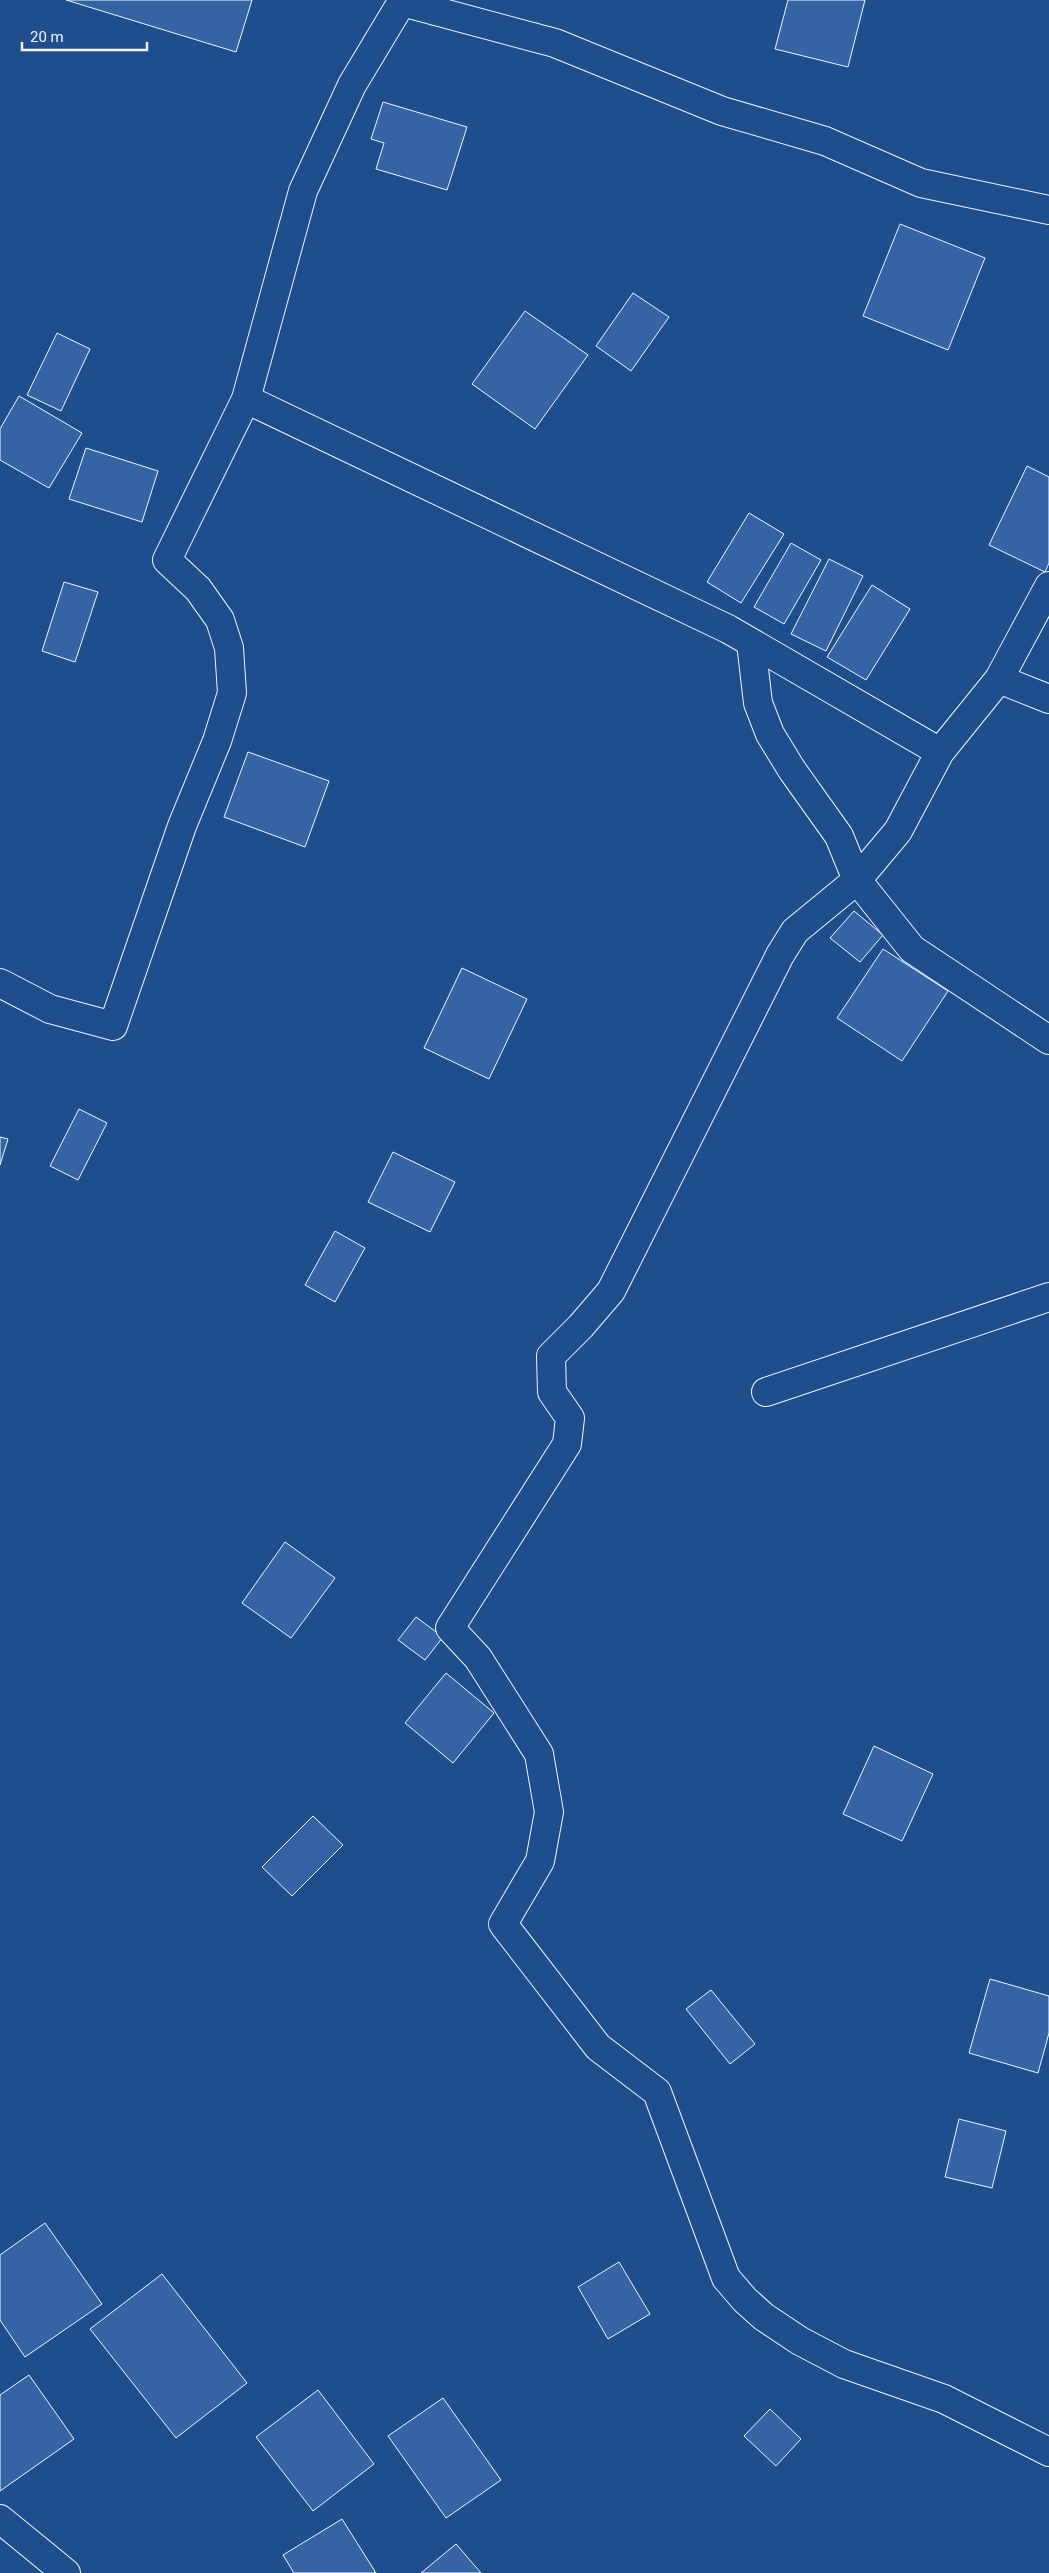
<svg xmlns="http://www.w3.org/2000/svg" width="1049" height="2573" viewBox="0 0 1049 2573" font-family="Roboto,sans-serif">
	<rect width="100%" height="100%" fill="#1f4e8c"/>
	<path fill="#3563a3" stroke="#f2f6ff" d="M66,0H252L236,52Z
		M788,0H865L848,67L775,49Z
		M383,102L467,127L447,190L376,169L384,143L371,139Z
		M900,224L985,258L948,350L863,316Z
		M633,293L669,317L631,371L596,346Z
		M525,311L588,355L535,429L472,384Z
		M57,333L90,349L61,411L27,395Z
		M19,396L82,433L49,488L0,460V429Z
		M86,448L158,471L142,522L69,499Z
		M1027,466L1049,477V563L1045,572L989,545Z
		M749,513L784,534L741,603L707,582Z
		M791,543L821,560L784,624L754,607Z
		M829,559L863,576L826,651L791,634Z
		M64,582L98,592L75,662L42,651Z
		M872,585L910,609L866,680L827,657Z
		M248,752L329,781L305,847L224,817Z
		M854,911L883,935L860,962L830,938Z
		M883,949L948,991L902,1061L837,1018Z
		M462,968L527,999L489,1079L424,1048Z
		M79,1109L107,1123L78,1180L50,1166Z
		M0,1137L8,1139L0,1165Z
		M393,1152L455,1182L430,1232L368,1202Z
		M335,1231L365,1248L335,1302L305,1285Z
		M285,1542L335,1578L291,1638L242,1603Z
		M416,1617L443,1637L425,1660L398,1640Z
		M446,1673L494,1713L453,1763L405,1723Z
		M874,1746L933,1774L902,1841L843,1814Z
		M313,1816L343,1845L292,1896L262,1867Z
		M990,1979L1049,1996V2033L1038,2073L969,2053Z
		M711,1990L755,2044L730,2064L686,2009Z
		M959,2119L1006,2131L992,2188L945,2177Z
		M45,2223L102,2304L25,2357L0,2320V2255Z
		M619,2262L650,2314L608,2339L578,2287Z
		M162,2274L247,2383L176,2438L90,2329Z
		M29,2375L74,2439L0,2491V2395Z
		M318,2390L374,2464L313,2511L256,2437Z
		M443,2398L501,2480L446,2518L388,2436Z
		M770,2409L801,2439L776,2466L744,2436Z
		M342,2519L376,2573H294L283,2555Z
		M456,2544L481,2573H421Z"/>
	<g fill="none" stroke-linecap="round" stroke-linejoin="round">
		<defs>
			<path id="minor" d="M402,2L555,43L722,111L825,141L921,183L1049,210
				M246,399L728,629L940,752
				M1049,586L999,679L940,752L898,831L857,880L795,931L780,955L611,1291L581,1326L551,1356L552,1392L570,1418L567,1444L450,1628L478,1658L539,1754L549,1812L540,1861L503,1924L598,2047L657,2092L726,2278L745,2300L764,2317L800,2341L844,2364L944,2399L1049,2452
				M751,643L758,703L770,734L792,770L839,836L857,880L912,949L1049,1040
				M999,679L1049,699
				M0,983L50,1009L113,1026L182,826L217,741L232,693L229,648L220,620L198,589L167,560L246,399L303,191L352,85L403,0
				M766,1392L1049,1297
				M0,2519L66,2573"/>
		</defs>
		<use href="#minor" stroke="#f2f6ff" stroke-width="30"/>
		<use href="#minor" stroke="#1f4e8c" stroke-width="28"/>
	</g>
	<path d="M22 42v8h125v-8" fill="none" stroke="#f2f6ff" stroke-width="2.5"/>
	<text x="30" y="42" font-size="15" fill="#f2f6ff" stroke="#1f4e8c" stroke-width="4" paint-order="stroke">20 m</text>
</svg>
